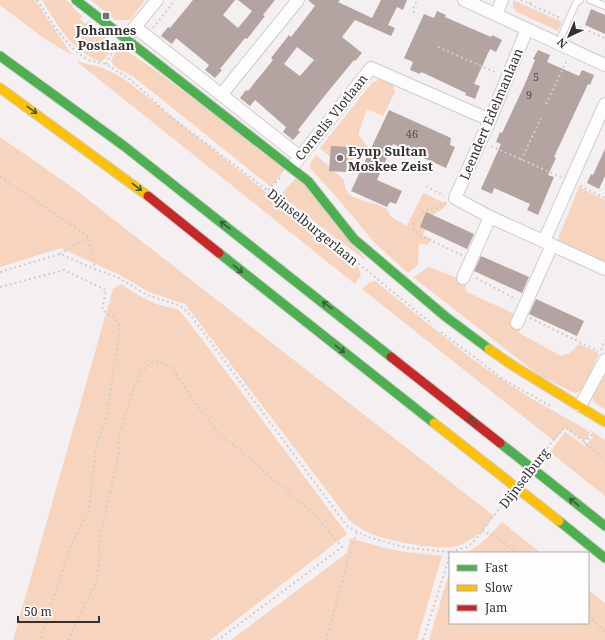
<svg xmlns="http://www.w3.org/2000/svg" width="605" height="640" viewBox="0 0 605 640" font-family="'Noto Serif',serif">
	<rect width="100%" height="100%" fill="#f4eff0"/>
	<path fill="#f7d4bd" d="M0,0H35L72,55L45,39L0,5Z
		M42,0H66L73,6L72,7L82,16L80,19L86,24L88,21L113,44L105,59L101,62C70,49 58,26 42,0Z
		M91,0H145L130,20H115Z
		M513,0L562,22L558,31L517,12L513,7Z
		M119,46L155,70L286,168L271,187L134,77L114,66L111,61Z
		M76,61L99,67L112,72L127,81L351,260L359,269L361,275L355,284Z
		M381,79L393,84L395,92L383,116L367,109L359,132V136L368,147L365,153C353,155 349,161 348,173L320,148L372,83L377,80Z
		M0,137L72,187L494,516C487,525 480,534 470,540C466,542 461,545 456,546C437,551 390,541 371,534C363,530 357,526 350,521L185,304L149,292L120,275L61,248L0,267Z
		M316,155L344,180L345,187L349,195L369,203L371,202L387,209L390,216L407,226L423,193L447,204L444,208L431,216L423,235L432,239L427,245L419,243L418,265L408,273L374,242L339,200L310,168V164Z
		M297,176L367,261L329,233L281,195Z
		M579,187L605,200V262L557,241Z
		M429,267L467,282L465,288L467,292L517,315L521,324L519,333L561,356L570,353L579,344L599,353L583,389L576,393L572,392L540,376L413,277Z
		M375,281L472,359L497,376L529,397L587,430L586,432L590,435L584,441L565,428L554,441L362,289L370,282Z
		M121,284L143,298L156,304L179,310L198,334L347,534L210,640H13L113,289Z
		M605,372V409L596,404L593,400V396Z
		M590,430L605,440V496L550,452L565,432L585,446L594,436Z
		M502,522L541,553H465C481,546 490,535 502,522Z
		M350,538L385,548L405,552L442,556L417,640H231L347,553Z
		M450,570V623H588V590L605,603V640H429Z"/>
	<path fill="#b3a4a2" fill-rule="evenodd" d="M193,0H235L223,15L238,28L252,11L238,0H275L263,15L265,16L247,39L245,38L220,69L222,70L215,78L205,70L209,65L176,38L172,44L161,36L168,27L170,28Z
		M308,0H340L338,2L372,18L381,0H407L403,10L397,7L388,25L395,28L391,36L355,20L342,37L362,53L355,61L354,60L322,99L298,130L300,132L293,140L283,132L286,127L255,100L250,106L240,98L246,90L248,91L273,60L271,58L289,35L291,37L315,6ZM297,47L314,60L300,76L284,64Z
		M591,9L605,15V34L585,25Z
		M437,11L446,15L445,17L491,37L492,35L502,40L496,52L490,49L474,84L480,86L475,99L465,95L466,93L430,76L421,72L420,74L410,70L413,62L404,58L424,14L434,18Z
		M538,50L550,55L547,62L579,76L582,70L594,75L590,85L588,84L554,157L556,158L548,175L554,177L538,215L527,210L530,204L510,195L494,188L492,194L481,189L501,144L496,142L500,132L502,133L524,86L535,60L533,59Z
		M389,110L451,138L450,145L455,147L446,168L393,144L377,180L402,191L396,204L390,202L387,207L351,191Z
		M331,146L348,147L346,172L329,171Z
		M605,149V176L599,189L587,183L591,174L593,175Z
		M426,212L474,234L467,249L420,227Z
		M481,256L529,277L522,293L474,271Z
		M536,299L584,321L577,336L529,314Z"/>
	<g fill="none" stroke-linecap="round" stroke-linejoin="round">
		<defs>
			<path id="lane" d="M590,0L605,6
				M558,44L576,3L580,0"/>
			<path id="street" d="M464,0L605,65
				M496,15L502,0
				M135,27L299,156
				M527,29L490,120L455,198L490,217L605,269
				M130,33L157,0
				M221,95L298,0
				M292,167L371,68L490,120
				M544,241L605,104
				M463,278L490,217
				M517,323L552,245
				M580,406L605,360"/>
			<path id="fast" d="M76,0L308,181L354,239L446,317L489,349
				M0,56L124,146L391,357
				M219,253L434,423
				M500,443L605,526
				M559,521L605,558"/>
			<path id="slow" d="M0,88L148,196
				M489,349L512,365L605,422
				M434,423L559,521"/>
			<path id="jam" d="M148,196L219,253
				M391,357L500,443"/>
		</defs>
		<use href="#lane" stroke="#d0cccd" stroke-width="8"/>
		<use href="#street" stroke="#d0cccd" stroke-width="14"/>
		<use href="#fast" stroke="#d0cccd" stroke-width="11"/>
		<use href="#slow" stroke="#d0cccd" stroke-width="11"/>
		<use href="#jam" stroke="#d0cccd" stroke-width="11"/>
		<path stroke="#cfcece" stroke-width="2" stroke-dasharray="2 3" stroke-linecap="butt" d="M37,0L57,30L75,51L88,60L106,64L131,80L170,116L297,213L432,324
			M521,0L562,19
			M530,4L532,0
			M414,13L413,9L417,0
			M575,25L605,38
			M153,28L175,0
			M438,47L497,73
			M106,64L114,48
			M546,104L567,60
			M491,146L561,177
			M521,160L541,118
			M0,176L89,237L95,269
			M426,186L444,196
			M580,186L605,198
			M268,190L281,177
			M446,202L435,209L426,210C420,217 413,219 413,228L417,234L462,255
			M60,254L89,237
			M0,272L60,254L95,269L117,277L147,295L181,306L192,317L347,526L368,537L408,548L451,552
			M476,278L516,299
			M0,287L64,270L106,290L102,310L113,317L119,324L118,341L107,415L96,446L89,509L69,550L40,640
			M530,318L598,351
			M441,332L503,379L552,407
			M601,350L605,340
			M559,433L565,427L605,459
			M584,443L592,435L588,432L589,429
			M482,531L496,537L517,553
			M451,552L467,547L475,540L488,523
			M588,616L605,632
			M68,640L96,582L100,558L99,545L100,536L116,467L119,451L118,440L135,383L141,372L151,363L160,361L173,369L198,407L217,431L314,514L342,547L218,640
			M326,640L351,550L357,532
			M423,640L450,555"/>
		<use href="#lane" stroke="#fdfdfd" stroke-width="6"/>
		<use href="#street" stroke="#fdfdfd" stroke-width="12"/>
		<use href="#fast" stroke="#4caf50" stroke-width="9"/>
		<use href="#slow" stroke="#ffc107" stroke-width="9"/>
		<use href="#jam" stroke="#c62828" stroke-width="9"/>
		<path stroke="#cfcece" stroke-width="2" stroke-dasharray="2 3" stroke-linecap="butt" d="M488,523L559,433"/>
	</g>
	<defs><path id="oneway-shaft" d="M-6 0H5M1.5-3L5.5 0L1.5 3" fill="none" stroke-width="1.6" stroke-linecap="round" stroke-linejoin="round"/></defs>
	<g stroke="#3c5c3c">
		<use href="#oneway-shaft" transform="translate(32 110) rotate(36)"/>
		<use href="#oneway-shaft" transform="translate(137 187) rotate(37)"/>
		<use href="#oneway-shaft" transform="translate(225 225) rotate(-142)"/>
		<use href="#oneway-shaft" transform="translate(238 269) rotate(39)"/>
		<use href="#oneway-shaft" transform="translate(327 305) rotate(-142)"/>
		<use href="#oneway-shaft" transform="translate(340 349) rotate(38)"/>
		<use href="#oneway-shaft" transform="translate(473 421) rotate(-142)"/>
		<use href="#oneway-shaft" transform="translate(574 502) rotate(-142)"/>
	</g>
	<g fill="#777374" stroke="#fefdfd" stroke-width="1.5">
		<rect x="102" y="12" width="8" height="8" rx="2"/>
		<circle cx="340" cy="158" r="4"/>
	</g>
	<g text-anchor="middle" stroke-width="4" stroke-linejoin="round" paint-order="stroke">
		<g font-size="11" fill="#534d4d">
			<text x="536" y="81">5</text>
			<text x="529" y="99">9</text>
			<text x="412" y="138">46</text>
		</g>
		<g font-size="13" font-weight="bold" fill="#333031" stroke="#fefdfd">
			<text x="106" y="35">Johannes<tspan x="106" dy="15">Postlaan</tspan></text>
			<text x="348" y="156" text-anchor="start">Eyup Sultan<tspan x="348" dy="15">Moskee Zeist</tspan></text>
		</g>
		<g font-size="13" fill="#333031" stroke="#fefdfd">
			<text transform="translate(491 114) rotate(-67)" y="5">Leendert Edelmanlaan</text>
			<text transform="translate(331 117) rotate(-51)" y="5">Cornelis Vlotlaan</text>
			<text transform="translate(313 227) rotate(39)" y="5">Dijnselburgerlaan</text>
			<text transform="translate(524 478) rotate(-52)" y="5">Dijnselburg</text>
		</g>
	</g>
	<rect x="449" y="552" width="140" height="72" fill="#fefdfd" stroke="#adabab"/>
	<rect x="457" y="565" width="20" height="6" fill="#4caf50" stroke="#adabab"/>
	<text x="485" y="572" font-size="12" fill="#333031">Fast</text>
	<rect x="457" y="585" width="20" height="6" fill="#ffc107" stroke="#adabab"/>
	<text x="485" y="592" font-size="12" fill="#333031">Slow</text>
	<rect x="457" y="605" width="20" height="6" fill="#c62828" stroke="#adabab"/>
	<text x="485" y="612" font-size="12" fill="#333031">Jam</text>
	<g transform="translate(569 36) rotate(224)" stroke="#fefdfd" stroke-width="3" paint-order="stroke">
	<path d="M0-3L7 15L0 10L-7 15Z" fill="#333031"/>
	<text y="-6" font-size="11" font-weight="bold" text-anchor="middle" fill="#333031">N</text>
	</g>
	<path d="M18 616v6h81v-6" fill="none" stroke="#333031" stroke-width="2"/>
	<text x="24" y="616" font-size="12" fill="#333031" stroke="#fefdfd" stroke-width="3" paint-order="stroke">50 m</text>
</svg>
